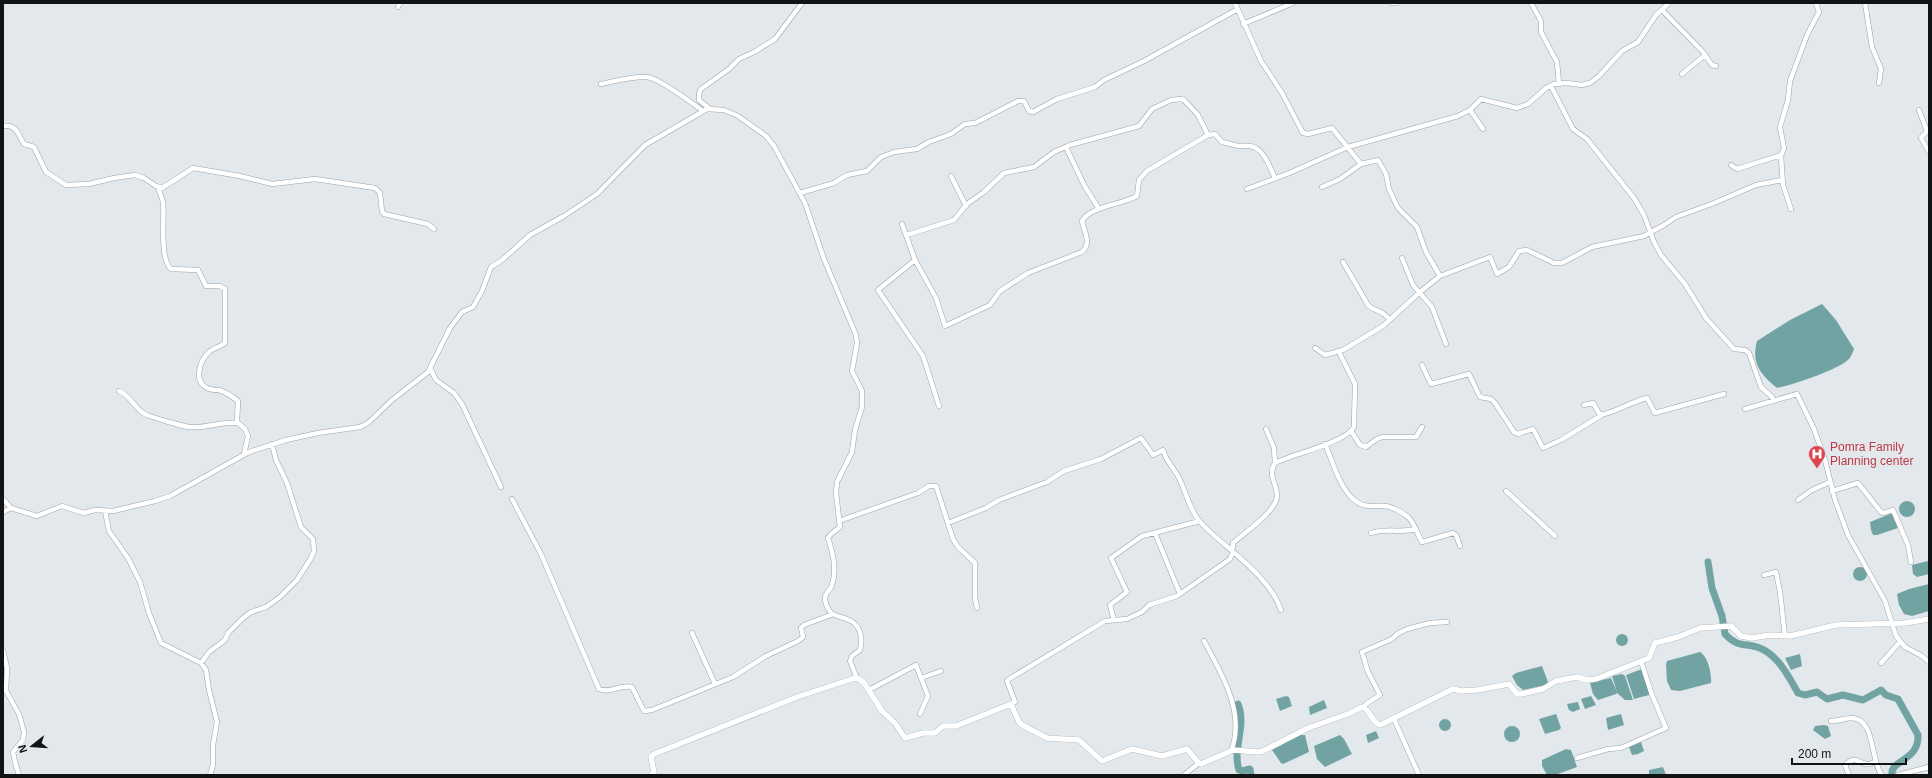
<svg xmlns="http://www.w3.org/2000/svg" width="1932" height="778" viewBox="0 0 1932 778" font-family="Helvetica,sans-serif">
	<rect width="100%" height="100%" fill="#e2e8ec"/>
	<path fill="#72a3a3" d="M1822,304L1836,320L1854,349C1853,352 1851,356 1850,358C1841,369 1792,385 1777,388C1760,374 1751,363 1757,341L1790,320Z
		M1899 509a8 8 0 1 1 16 0a8 8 0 1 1-16 0Z
		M1890,514L1894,515L1898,528L1877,535H1873L1871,530L1870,522Z
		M1928,561L1929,574L1917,577L1913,574L1912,565Z
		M1853 574a7 7 0 1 1 14 0a7 7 0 1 1-14 0Z
		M1929,584V611L1912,616L1904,614L1899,605L1897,594L1909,589Z
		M1616 640a6 6 0 1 1 12 0a6 6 0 1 1-12 0Z
		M1700,652C1708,656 1712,675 1711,683L1680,691L1671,690L1667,681L1666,664L1667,661Z
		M1800,654L1802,666L1791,670L1785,658Z
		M1542,666L1548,682L1546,685L1523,690L1517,685L1512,676L1516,673Z
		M1642,669L1650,692L1649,695L1634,699L1626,675Z
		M1622,674L1625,676L1633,700H1625L1617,693L1616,694L1598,700L1593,694L1590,683L1611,678L1617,692L1612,676Z
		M1286,696L1289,697L1292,706L1280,711L1276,699Z
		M1591,696L1596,705L1585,709L1581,699Z
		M1324,700L1327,708L1310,715L1309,707Z
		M1578,702L1580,709L1573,712L1569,710L1567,704Z
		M1556,714L1561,728L1559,730L1545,734L1539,719Z
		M1621,714L1624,725L1608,730L1606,718Z
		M1439 725a6 6 0 1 1 12 0a6 6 0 1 1-12 0Z
		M1824,725L1828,726L1831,736L1825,739L1813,730L1815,726Z
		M1504 734a8 8 0 1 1 16 0a8 8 0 1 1-16 0Z
		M1376,731L1379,738L1368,743L1366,735Z
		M1300,735H1305L1309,752L1283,764L1281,763L1272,750Z
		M1340,735L1344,739L1352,754L1325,767L1317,759L1314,746Z
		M1641,742L1644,751L1638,754L1632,755L1629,747Z
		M1566,749L1571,750L1577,767L1555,775H1547L1542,766V760Z
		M1663,767L1666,775H1649V770Z"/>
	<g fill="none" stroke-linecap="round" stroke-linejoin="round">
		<path stroke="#72a3a3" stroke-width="7" d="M1708,562L1712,588L1722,616L1725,634C1738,649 1748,642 1762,649C1779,657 1789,677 1798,693L1805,695L1817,692L1827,699L1843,695L1863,700L1881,690L1886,695L1898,699L1918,735C1919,762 1890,759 1892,775
			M1238,704C1247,726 1232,748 1239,770L1242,771L1250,769L1251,775"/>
		<defs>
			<path id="minor" d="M1235,3L1261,61L1282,93L1303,133L1308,134L1332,128L1361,164
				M1392,3H1396
				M1531,3L1541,21V32L1557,62L1559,83
				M1865,3L1872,47L1881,69L1879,83
				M398,7L400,3
				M1662,10L1703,52L1712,65L1716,66
				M1243,24L1293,3
				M1682,74L1705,55
				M601,84C616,81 631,76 647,77C659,78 692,103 703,111
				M1551,86L1573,129L1587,139L1634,198L1644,215L1654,242L1661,255L1685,284L1706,318L1734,349L1745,350L1749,353L1761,387L1772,397L1774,401
				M710,109L699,100V93L701,89L729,69L739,59L756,51L775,39L802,3
				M1470,110L1483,129
				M1919,110L1927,131L1921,138L1929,152
				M3,126C17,124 18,135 24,144L34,147L46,172L66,185L89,184L114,178L135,175L144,178L156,186L162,188L193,168L240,176L272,184L315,179L375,188L380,193L382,211L384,214L428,224L434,229
				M1066,147L1084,185L1099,209
				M1731,165L1737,169L1781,155
				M951,176L966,206
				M158,187C159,192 162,197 163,202C165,218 159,258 171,269L198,270L206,286H220L225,289V343C220,347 213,348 209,352C200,360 193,381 207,388C211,390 215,390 219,390C226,392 233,397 238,401L237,422L245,429L248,436L244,454
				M1322,187L1340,179L1361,164L1378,160L1386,174L1389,189L1398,208L1417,227L1426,252L1440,276
				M1247,189L1287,174L1348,147L1458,116L1470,110L1481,99L1517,108L1528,104L1546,88L1554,84L1567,83L1582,85L1590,83L1599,76L1622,51L1638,42L1656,15L1669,3
				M800,193L834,183L847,175L867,171L881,157L894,152L917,149L929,142L951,134L965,124L975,123L985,118L1018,101H1024L1029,111L1033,112L1057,99L1095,87L1104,80L1144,61L1238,9
				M1791,209L1783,185L1781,156L1784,148L1780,127L1788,100L1790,81L1807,35L1819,12L1816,3
				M902,224L915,260L936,298L945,326L990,305L1000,291L1028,273L1082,252C1092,243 1084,232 1082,221C1091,206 1121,205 1137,196L1139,180L1147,171L1208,135L1215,134L1222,142C1227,143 1230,144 1234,145C1239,147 1245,145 1250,146C1264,148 1270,168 1275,178
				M907,235L954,220L967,204L984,192L1004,173L1034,167L1054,152L1070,145L1139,126L1152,109L1171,100L1181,99L1184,100L1198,115L1208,135
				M1402,258L1413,285L1432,307L1446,344
				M915,260L878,290L923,356L939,406
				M1343,262L1368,305C1374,312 1381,308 1390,320
				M1420,292L1440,276L1490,257L1497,274L1509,267L1519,251L1527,250L1554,263H1562L1592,247L1644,236L1664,225L1676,217L1714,203L1756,185L1782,180
				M1315,348L1325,355L1343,350L1383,326L1420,292
				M1422,365L1431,384L1469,374L1480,397L1491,399L1495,403L1514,432L1518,434L1533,429L1543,448L1561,440L1602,415
				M430,368L436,380L454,393L462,404L501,487
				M119,391C131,395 135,411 147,415C155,418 181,426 189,427C205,429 221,421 238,423
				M1584,405L1593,403L1600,415C1617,412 1630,402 1647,398L1655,413L1724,394
				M1745,409L1797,394L1814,429L1825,460L1835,500L1848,535L1885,601L1896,636L1905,647L1922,656L1929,662
				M1266,429L1274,448L1275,463
				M1351,431L1360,445L1366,447L1377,439L1382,437H1416L1422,427
				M1325,444C1333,461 1338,485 1353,499C1365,509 1370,505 1384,506C1391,506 1404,513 1409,518C1415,524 1417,534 1422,542L1453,533L1456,535L1460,546
				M1506,491L1555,536
				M1832,491L1858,483L1881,512L1883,513L1893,510L1908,545L1911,562
				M3,499L11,508L37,516L62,506L84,513L95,510L113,511L155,501L170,496L249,452L286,440L318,433L360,427L368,423L392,400L428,372L450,328L462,312L473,307L482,291L491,267L502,260L530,235L564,216L597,194L645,145L707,109L724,110L738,116L766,136L774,146L805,203L824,259L856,335L857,343L852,371L862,391V407L855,430L852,452L837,482L836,493L840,527L831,534L828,538C833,553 837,569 832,585C831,590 825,592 825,598C825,603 828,609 831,613C837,617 843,617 849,620C861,625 863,639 860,650L852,656L850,661L857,678
				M512,499L541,554L599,689C611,694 620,684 632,687L644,711L652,710L733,677L766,656L798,641L803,637L801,628L804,625L833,614
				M1798,500L1812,490L1830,482
				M105,511L109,531L128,558L140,582L149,613L161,643L201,663L206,670L209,690L217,722L213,745V765L210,775
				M3,512L11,508
				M839,521L918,493L929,486H936L953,539L958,547L975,563V598L977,608
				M948,523L986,508L999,500L1047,482L1064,471L1101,459L1141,438L1153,455L1163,450C1166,461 1173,467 1178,476C1186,491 1189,510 1201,523C1226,549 1269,575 1281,610
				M1155,533L1180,594
				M1371,533C1387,528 1401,533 1416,529
				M1764,575L1776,572L1780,592L1785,636
				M1114,620L1110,605L1127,592L1111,558L1142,536L1200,521
				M692,633L715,684
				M1204,641C1222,674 1246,714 1231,751
				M3,650L7,668L6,691L19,714L24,732L23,740L13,752L15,762L19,775
				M201,663L209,652L225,640L228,633L243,618L251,612L266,607L280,597L297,580L311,558L314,551L313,539L301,527L287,483L276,460L272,444
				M1881,663L1900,642
				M921,678L941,671
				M869,690L916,665L928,696L920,714
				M1011,704L1015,702L1007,681L1009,679L1105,621L1127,619L1142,612L1149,605L1177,596L1230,559L1232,554L1233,543C1244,533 1276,512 1277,496C1277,483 1267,475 1275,463C1293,454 1345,443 1354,427L1355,384L1339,352
				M1364,707L1366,704L1380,695L1368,672L1362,652L1392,639L1397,634L1407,629L1430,623L1447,622
				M1394,719L1419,775
				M1831,721C1839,721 1845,718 1853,718C1876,721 1870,761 1882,775
				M1577,758L1608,749L1621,748L1666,728L1652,695L1641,661
				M1184,775L1199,763
				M1849,775L1845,765C1856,755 1858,763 1866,764C1869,765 1873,762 1876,762
				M1898,775L1929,767"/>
			<path id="tertiary" d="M651,775L654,772L651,757L654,754L797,697L855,678L859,679L864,683L882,711L895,723L905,738L923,733H935L943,726H956L1011,704L1019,722L1022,725L1047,738L1079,740L1102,761L1132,749L1162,756L1187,749L1197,761L1201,764L1233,750L1257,752L1263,751L1308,728L1348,714L1362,707C1371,710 1371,722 1380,725L1453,689L1462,691L1477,690L1509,684L1517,694H1521L1543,689L1556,681L1577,677L1587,680L1596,679L1649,658L1655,643L1678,637L1700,628L1731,626L1741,636L1752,638L1770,635L1790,636L1836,625L1905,623L1929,619"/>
		</defs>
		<use href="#minor" stroke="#9ca1a6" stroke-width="5.5"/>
		<use href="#tertiary" stroke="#9ca1a6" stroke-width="6"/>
		<use href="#minor" stroke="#fff" stroke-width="4.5"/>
		<use href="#tertiary" stroke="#fff" stroke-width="5.5"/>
	</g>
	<defs>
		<symbol id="hospital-pin" viewBox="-11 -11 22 30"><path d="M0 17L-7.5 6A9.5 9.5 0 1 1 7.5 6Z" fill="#e0444e" stroke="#e2e8ec"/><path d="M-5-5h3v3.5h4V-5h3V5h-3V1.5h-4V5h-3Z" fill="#fff"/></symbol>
	</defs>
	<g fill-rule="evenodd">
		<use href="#hospital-pin" x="1807" y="444" width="20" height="27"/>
	</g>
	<g text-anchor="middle" stroke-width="3.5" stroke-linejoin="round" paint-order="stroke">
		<g font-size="12" fill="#be3a42" stroke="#e2e8ec" text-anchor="start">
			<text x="1830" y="451">Pomra Family<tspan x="1830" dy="14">Planning center</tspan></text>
		</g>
	</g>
	<rect width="1932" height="778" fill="none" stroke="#111315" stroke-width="8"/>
	<g transform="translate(32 746) rotate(253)" stroke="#e2e8ec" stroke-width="3" paint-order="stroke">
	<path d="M0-3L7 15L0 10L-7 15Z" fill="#111315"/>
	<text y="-6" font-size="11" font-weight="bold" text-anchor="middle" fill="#111315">N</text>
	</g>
	<path d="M1792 758v6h114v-6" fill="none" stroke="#111315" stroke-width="2"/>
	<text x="1798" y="758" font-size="12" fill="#111315" stroke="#e2e8ec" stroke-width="3" paint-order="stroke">200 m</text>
</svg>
